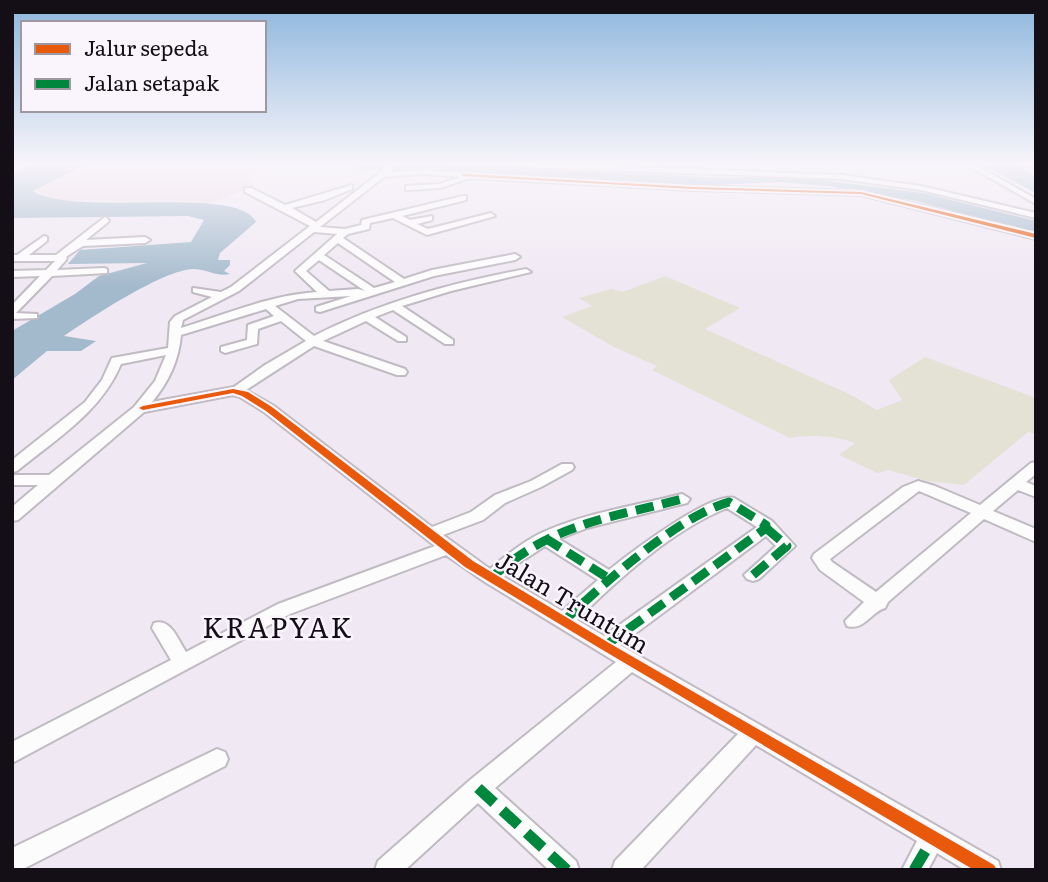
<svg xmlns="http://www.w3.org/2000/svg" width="1048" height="882" viewBox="0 0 1048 882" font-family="Literata,serif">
	<rect width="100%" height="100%" fill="#f0e8f3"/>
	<path fill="#eddbe5" d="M157,164H270L287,166L247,177L255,185L210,204L193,201L56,200L35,191L79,169Z"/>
	<path fill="#e3e2d5" d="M665,276L740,308L705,329L853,396L877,410L902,400L889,380L925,357L1036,398V434L1028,432L964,485L927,481L888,470L878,473L839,455L855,443C838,436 808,434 790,438L652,370L657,366L614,347L562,317L592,306L579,298L611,289L623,292Z"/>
	<path fill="#a3b9cc" d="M33,164H85L82,166L85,167L77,169L33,191C76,218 238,184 256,222L220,253L218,260H230V265L224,271L230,274C216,277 207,269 193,269C163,270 90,318 64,336L96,341L81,351H47L12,380V331L75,294L99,276L147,263L68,264L80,250L191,242L204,220L188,216L12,218V174Z
		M361,164H432L725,178L790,176L923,193L1036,221V233L916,201L828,186L778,182L691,186L352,169Z
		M981,164H1014L1036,176V193Z"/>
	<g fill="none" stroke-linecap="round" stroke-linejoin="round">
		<path fill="#a3b9cc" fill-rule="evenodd" d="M351,164H386L388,166L383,169Z"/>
		<defs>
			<path id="minor" d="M391,164H400L390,172L420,170L693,186L861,191L1036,233V239L861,195L693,190L470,178L440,188L409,190H406V186L439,184L462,177L420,174L384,177L320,227L345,229L361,225L362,220L463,196H466V200L402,216L410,220L432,216V220L417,224L428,229L491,213L495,216L427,235L393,218L370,223L369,229L348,234L343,238L404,279L432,270L515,254L520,257L515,260L434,276L320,312L316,311V307L351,296L298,299L275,306L314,336C381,302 452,283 526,269L531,272L451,291L402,306L453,340V344H445L393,310L375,317L406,337V341H398L366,321L323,341L405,369L407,372L405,375H397L314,346L246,390L274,406L432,527L471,512L495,495L531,481L562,464H572L574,467L572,470L541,487L505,503L483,520L443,535L490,569C505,556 522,543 539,534C583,513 635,506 682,494L690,499L687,503L587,528L559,539L609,570C630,553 710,492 734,498L772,521L795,546L759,579L753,581L747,579L744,575L776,546L766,536L620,645L998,861L1001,870H965L937,853L928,870H902L917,841L756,745L641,870H612L615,861L738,734L632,672L495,788L576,861L579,870H549L478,803L405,870H375L378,861L470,780L616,662L485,582L446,555L290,614L12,763V742L171,660L152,628L154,623C171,618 178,640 186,652L278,604L435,546L264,412L240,397L233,395L144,412L18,520L12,521V507L38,485H12V475H49L134,407L155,381L166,355L121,364C101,412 56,439 17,471L12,472V460L85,402L102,380L112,358L168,348L170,322L175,316L212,297L193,292V288L221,292L231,287L310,226L245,192V188H251L285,205L352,185V189L325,200L292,208L316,222ZM314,232L337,234L295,271L317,292C271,295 226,314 181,328L183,320L239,291ZM338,243L395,282L374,288L324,255ZM319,260L365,291L358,289L329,291L306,271ZM266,309L274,316L248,325L247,340L221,347V351L225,353L257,344L258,329L281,321L306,341L265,365L234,387L152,402C169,382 179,359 181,335ZM727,508L757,527L604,636L577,620C617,580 674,529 727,508ZM545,546L598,580L562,611L504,577L519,563Z
				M492,164H555L841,175L921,186L1036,213V218L921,190L841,179L496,166Z
				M965,164H974L1036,199V204Z
				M1025,164H1036V169Z
				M105,217L109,220L108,222L86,240L145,237L150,240L145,243L83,246L67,256L66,260L57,270L104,268L107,269V273L52,276L16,313L37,314V318L12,319V305L40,276L12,277V271L46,270L55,261H12V255H17L44,236L47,237V241L29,255H56Z
				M1036,462V474L1026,482L1036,486V497L1018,490L993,511L1036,529V542L984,519L888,602L885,608C871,612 864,631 847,626L845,621L864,602L820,570L812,558L814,554L903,487L918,481L935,486L980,505L1031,463ZM919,491L971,513L876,592L832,562L830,559Z
				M217,749L225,752L228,759L225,766L21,870H12V848Z"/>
		</defs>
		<use href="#minor" stroke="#c0bac2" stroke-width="4"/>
		<use href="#minor" fill="#fdfcfd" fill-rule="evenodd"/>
		<path stroke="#00873e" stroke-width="9" stroke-dasharray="18 9" stroke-linecap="butt" d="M545,538L608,578
			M753,575L787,546L766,528
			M491,578C553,523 606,519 682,499
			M564,621C604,583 677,517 729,502L766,525V528L605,646"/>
		<path stroke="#00873e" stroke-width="11" stroke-dasharray="22 11" stroke-linecap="butt" d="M478,788L567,870
			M914,870L933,838"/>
		<defs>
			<path id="cycleway" d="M464,174L693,187L861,192L1036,234V238L861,194L693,189L462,176V175Z
				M233,389L248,392L272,407L473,561L609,643L994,865L997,870H974L601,649L465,567L266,411L242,396L233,393L143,410L139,408L143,406Z"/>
		</defs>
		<use href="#cycleway" stroke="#faf5fd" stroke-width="4"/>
		<use href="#cycleway" fill="#e8590c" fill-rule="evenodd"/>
	</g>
	<linearGradient id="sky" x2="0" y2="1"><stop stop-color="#8cb6dd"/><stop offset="0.57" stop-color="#f8f5fa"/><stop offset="1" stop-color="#f8f5fa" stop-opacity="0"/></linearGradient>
	<rect width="1048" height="288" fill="url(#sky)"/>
	<g text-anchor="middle" stroke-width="5" stroke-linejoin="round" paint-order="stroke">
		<g font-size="24" fill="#140f16" stroke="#faf5fd">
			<text transform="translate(572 603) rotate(31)" y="8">Jalan Truntum</text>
		</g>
		<g font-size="28" letter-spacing="2" fill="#140f16" stroke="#faf5fd">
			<text x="278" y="638">KRAPYAK</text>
		</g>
	</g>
	<rect width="1048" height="882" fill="none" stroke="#140f16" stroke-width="28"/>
	<rect x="21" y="21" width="245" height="91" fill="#faf5fd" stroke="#9e99a1" stroke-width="2"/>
	<rect x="35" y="44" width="35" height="10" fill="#e8590c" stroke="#9e99a1" stroke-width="2"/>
	<text x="84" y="56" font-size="21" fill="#140f16">Jalur sepeda</text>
	<rect x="35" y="79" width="35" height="10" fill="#00873e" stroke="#9e99a1" stroke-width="2"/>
	<text x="84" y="91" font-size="21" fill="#140f16">Jalan setapak</text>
</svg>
